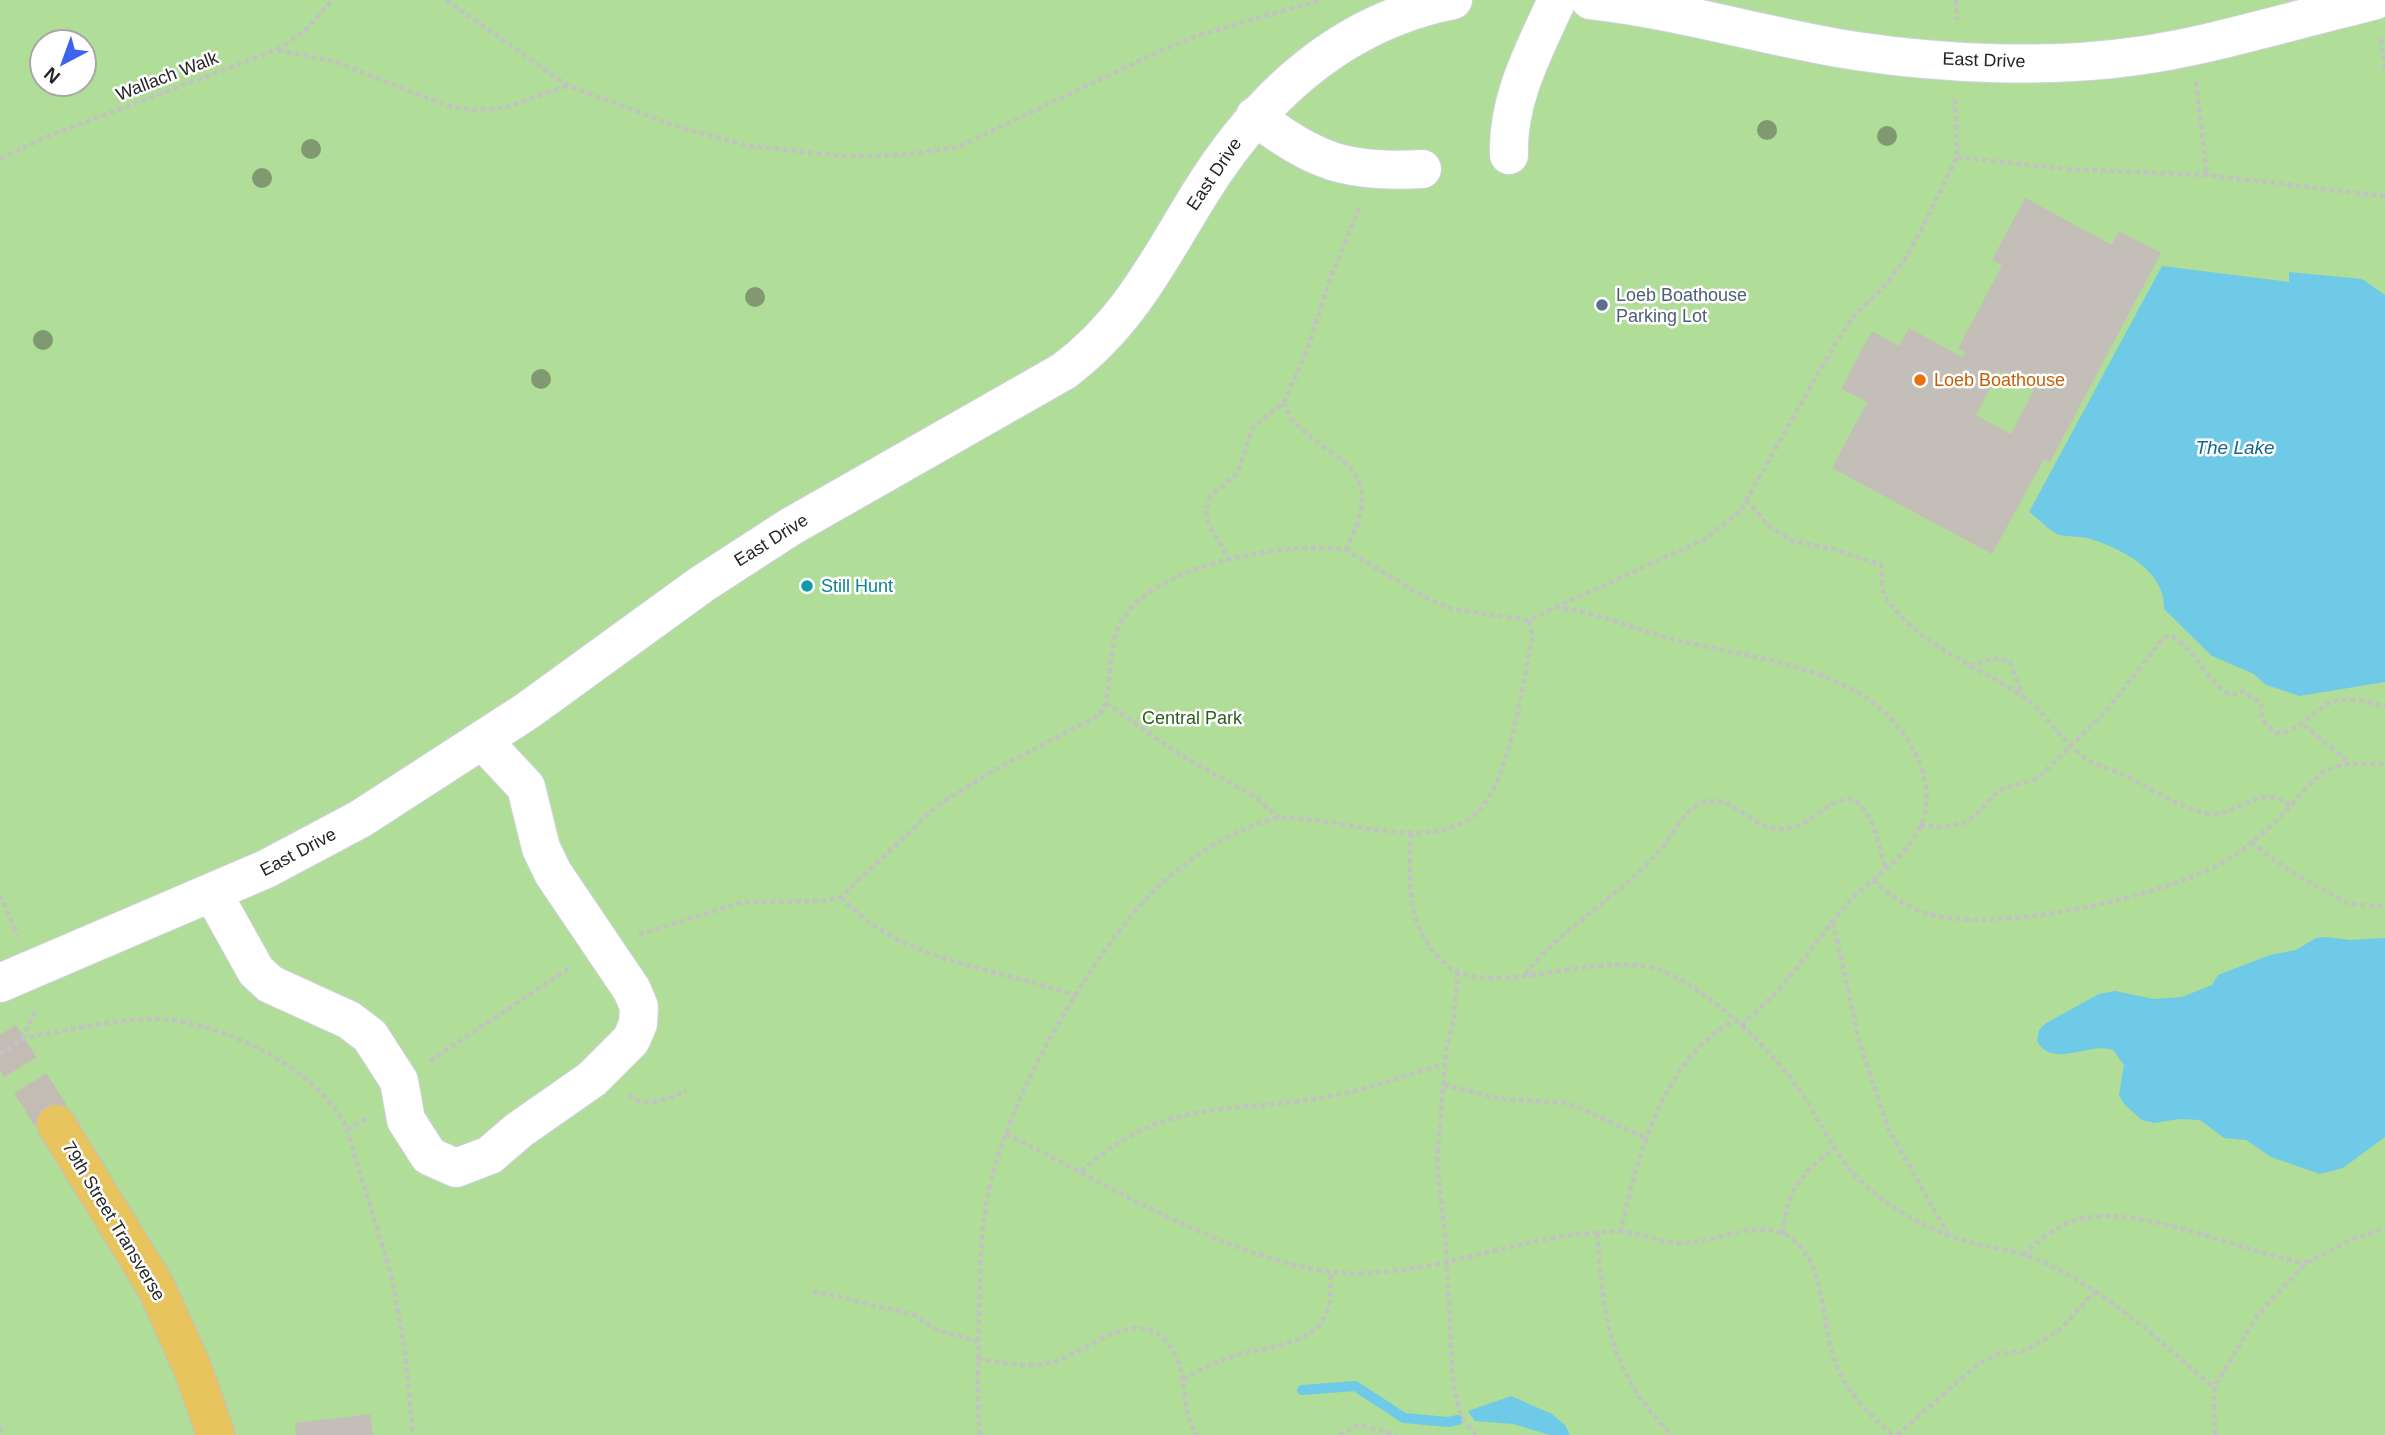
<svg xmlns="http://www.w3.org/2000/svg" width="2385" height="1435" viewBox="0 0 2385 1435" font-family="Arial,sans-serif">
	<rect width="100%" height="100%" fill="#e9e1d8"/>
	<path fill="#b0dd97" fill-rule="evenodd" d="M0,0H2385V1435H0ZM42,42H84V84H42Z"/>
	<path fill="#6fcae7" d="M2162,266L2289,282V272L2362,279L2385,295V682L2299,696L2291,693L2266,685L2254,674L2212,656L2164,609C2166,570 2119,547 2087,538C2078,536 2068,537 2060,535C2050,532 2038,518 2029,512Z
		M2326,937L2350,940L2385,938V1137L2343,1168L2320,1174L2271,1157L2246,1140L2224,1138L2200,1120L2179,1119L2154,1123L2142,1120L2124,1104L2119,1095L2124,1065L2113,1050C2087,1041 2054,1070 2037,1041L2039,1030L2046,1023L2099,994L2115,991L2154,999L2182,997L2212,985L2218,975L2270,955L2296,950L2316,938Z
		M1511,1396L1552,1414L1565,1425L1570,1435H1550L1513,1424L1475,1421L1468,1411Z"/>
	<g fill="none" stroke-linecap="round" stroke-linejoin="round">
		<path stroke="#6fcae7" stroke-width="10" d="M1302,1390L1355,1386L1404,1418L1448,1422L1458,1420"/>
	</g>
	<path fill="#c4beb8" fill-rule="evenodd" d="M2025,198L2112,245L2119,231L2161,253L2050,462L2044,459L1992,554L1832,468L1867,402L1841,389L1872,331L1899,346L1909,328L1962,357L1965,352L1958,349L2002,265L1992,260ZM1999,371L2034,390L2011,434L1976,415Z
		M370,1414L373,1435H296L295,1423Z"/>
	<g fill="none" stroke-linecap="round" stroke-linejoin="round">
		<path stroke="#c2bcb4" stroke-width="38" stroke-dasharray="38 19" stroke-linecap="butt" d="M0,1035L56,1124"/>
		<defs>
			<path id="minor" d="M1590,0C1680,10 1766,37 1856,51C1944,64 2048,69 2137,56C2208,46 2279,24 2349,7
				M1255,116C1313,162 1348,173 1422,169
				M1509,155C1507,99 1534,51 1557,0
				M213,894L256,971L270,984L349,1020L370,1036L399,1081L406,1120L429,1156L456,1168L490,1155L519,1130L592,1079L631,1040L638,1024L639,1007L632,990L553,873L541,848L526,787L483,741
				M0,983L266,869L360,819L527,711L702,584L790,527L1064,371C1129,322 1157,263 1199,195C1258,99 1340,22 1453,0"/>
			<path id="major" d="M56,1124L156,1287L192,1367L216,1435"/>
		</defs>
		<use href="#minor" stroke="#ced1df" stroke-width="40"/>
		<use href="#major" stroke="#c2c2c2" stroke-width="40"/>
		<path stroke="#c2c2c2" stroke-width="4.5" stroke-dasharray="5 3.5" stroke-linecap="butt" d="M446,0L567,85L676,126L749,146L842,156L902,155L958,147L1149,56L1196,36L1320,0
			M1956,0L1957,20
			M2381,39L2385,69
			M278,50L336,62L448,106L475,110L504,108L567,86
			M2196,82L2207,175
			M1957,157L2067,169L2207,175L2385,196
			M0,159L46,137L276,50L305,31L332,0
			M1284,402C1298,451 1372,452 1361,509C1359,523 1351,537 1346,550
			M1746,500L1771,528L1793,541L1833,549L1881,565C1882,576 1880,591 1888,601C1919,645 1976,666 2021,695C2044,710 2059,738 2081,755C2094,766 2110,768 2124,775C2152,788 2176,807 2206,813C2237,819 2261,780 2291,806
			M1230,561L1208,523L1206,509L1211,495L1238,473L1252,428L1284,402L1307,350L1331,276L1361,204
			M1555,607C1597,612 1636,630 1677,640C1761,661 1873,666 1916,755C1925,773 1930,796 1924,816C1912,857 1876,873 1849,902C1826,927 1808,956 1786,981C1773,997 1756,1011 1741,1026
			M1969,665L1999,658L2010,662L2023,696
			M1106,703L1179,754L1257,798L1279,818
			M2304,725L2345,759L2342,765
			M1920,826L1943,827L1965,823L1977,814L1999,790L2038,778L2109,708L2164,637L2172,636C2197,651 2210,689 2233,695L2243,691L2261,703L2262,719L2275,733C2302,732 2312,709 2334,701C2350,696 2369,703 2385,706
			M1411,833C1408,882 1406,932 1448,966C1491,1001 1606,946 1665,972C1713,993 1776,1053 1804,1097C1824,1127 1837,1160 1865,1185C1895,1212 1934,1233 1973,1243C1992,1248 2012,1250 2031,1257C2103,1286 2156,1338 2214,1388
			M2251,842L2288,870L2347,903L2385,907
			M1873,880C1892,897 1912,911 1937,916C2006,932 2181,894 2238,853C2256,840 2274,823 2290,807C2302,794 2315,774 2332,768C2349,762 2368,764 2385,764
			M0,895L18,936
			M841,897C901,963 996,967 1076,996
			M1833,922L1860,1044L1888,1128L1947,1233
			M639,934L744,902L824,901L841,897L937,806L994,770L1100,715C1115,687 1105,651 1121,622C1151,565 1287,540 1346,550L1428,599L1452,609L1528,620L1705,539L1740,511L1836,342L1854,316L1881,290L1902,264L1920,232L1957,157L1955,99
			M1458,971L1454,1018L1446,1050L1437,1162L1446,1245L1453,1385L1462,1418L1476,1435
			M1525,974C1565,924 1625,894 1665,844C1677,828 1687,804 1709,801C1735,797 1755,831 1782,829C1812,828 1827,797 1853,799C1875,812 1878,847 1886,869
			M22,1039L36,1010
			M0,1054L22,1039L38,1035C78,1029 132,1015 171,1020C233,1028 322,1072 347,1130L392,1278L405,1351L413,1435
			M430,1061L571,967
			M1444,1085L1501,1099L1568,1103L1646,1138
			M629,1095C646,1111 668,1098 686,1091
			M347,1130L367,1118
			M1006,1134C1102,1181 1239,1267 1346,1273C1428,1276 1501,1243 1580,1234C1596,1233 1611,1230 1627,1232C1648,1236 1668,1245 1689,1243C1719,1240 1765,1217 1792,1239C1827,1266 1820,1323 1835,1361C1846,1391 1869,1415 1893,1435
			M1081,1171C1165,1098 1221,1114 1321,1098C1363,1091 1404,1076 1445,1064
			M1620,1232C1638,1156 1661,1063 1733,1021
			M1598,1233C1601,1314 1611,1376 1672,1435
			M1783,1234C1787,1189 1800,1176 1834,1148
			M2023,1255C2039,1241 2055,1226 2076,1220C2138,1202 2242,1253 2306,1263
			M813,1291L915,1315L936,1330L978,1341
			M978,1359C1002,1362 1029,1369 1053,1362C1090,1351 1141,1300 1172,1349C1189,1375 1179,1408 1197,1435
			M1183,1379C1199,1371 1215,1362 1233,1356C1262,1347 1311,1347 1326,1314C1332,1301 1330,1285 1331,1271
			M0,1427L3,1435
			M980,1435C976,1400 978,1363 979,1327C980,1278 979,1229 991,1181C1012,1091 1095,946 1162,883C1192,856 1230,832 1269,820C1283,815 1299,819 1313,820C1362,825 1424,847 1469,819C1510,793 1522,682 1533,635L1528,620
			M1339,1435L1359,1425L1396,1435
			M1897,1435L1978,1364L1997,1354L2025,1351L2057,1332L2096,1291
			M2215,1435L2214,1388L2258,1314L2306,1263L2350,1240L2385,1228"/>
		<use href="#minor" stroke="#fff" stroke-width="38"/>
		<use href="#major" stroke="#e8c45e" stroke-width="38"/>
		<defs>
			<path id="minor-bridge" d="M2349,7L2376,0"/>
		</defs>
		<use href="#minor-bridge" stroke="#ced1df" stroke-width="40" stroke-linecap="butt"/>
		<use href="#minor-bridge" stroke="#fff" stroke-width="38"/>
	</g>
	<g fill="#809971">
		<circle cx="1767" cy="130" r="10"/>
		<circle cx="1887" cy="136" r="10"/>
		<circle cx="311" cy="149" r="10"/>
		<circle cx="262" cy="178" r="10"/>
		<circle cx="755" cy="297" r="10"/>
		<circle cx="43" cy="340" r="10"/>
		<circle cx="541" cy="379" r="10"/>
	</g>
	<circle fill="#5c6f8a" stroke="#fff" stroke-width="2.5" cx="1602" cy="305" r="7"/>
	<circle fill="#e8710a" stroke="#fff" stroke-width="2.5" cx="1920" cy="380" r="7"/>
	<circle fill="#0f9aa8" stroke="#fff" stroke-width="2.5" cx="807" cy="586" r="7"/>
	<g text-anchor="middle" stroke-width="5" stroke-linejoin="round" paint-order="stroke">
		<g font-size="18" fill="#262626" stroke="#fff">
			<text transform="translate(1984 60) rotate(2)" y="6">East Drive</text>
			<text transform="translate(167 76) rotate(-21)" y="6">Wallach Walk</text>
			<text transform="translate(1214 174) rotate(-56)" y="6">East Drive</text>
			<text transform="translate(771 540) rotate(-32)" y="6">East Drive</text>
			<text transform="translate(298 852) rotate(-28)" y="6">East Drive</text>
			<text transform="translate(114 1221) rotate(59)" y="6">79th Street Transverse</text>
		</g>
		<g font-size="18" fill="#4e5e75" stroke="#fff" text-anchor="start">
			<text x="1616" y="301">Loeb Boathouse<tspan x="1616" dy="21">Parking Lot</tspan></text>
		</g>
		<g font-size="18" fill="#c56008" stroke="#fff" text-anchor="start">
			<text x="1934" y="386">Loeb Boathouse</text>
		</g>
		<g font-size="18" fill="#0d838f" stroke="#fff" text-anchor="start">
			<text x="821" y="592">Still Hunt</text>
		</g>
		<g font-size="18" fill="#2b5e1c" stroke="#fff">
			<text x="1192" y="724">Central Park</text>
		</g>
		<g font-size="19" font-style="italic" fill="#14678d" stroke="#fff">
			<text x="2235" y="454">The Lake</text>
		</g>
	</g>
	<g transform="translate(63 63) rotate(221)"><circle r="33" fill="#ffffff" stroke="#a8a8a8" stroke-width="2"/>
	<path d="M0-5L12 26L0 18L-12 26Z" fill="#3e64ef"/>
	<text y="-10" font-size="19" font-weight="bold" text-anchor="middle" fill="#262626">N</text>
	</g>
</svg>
